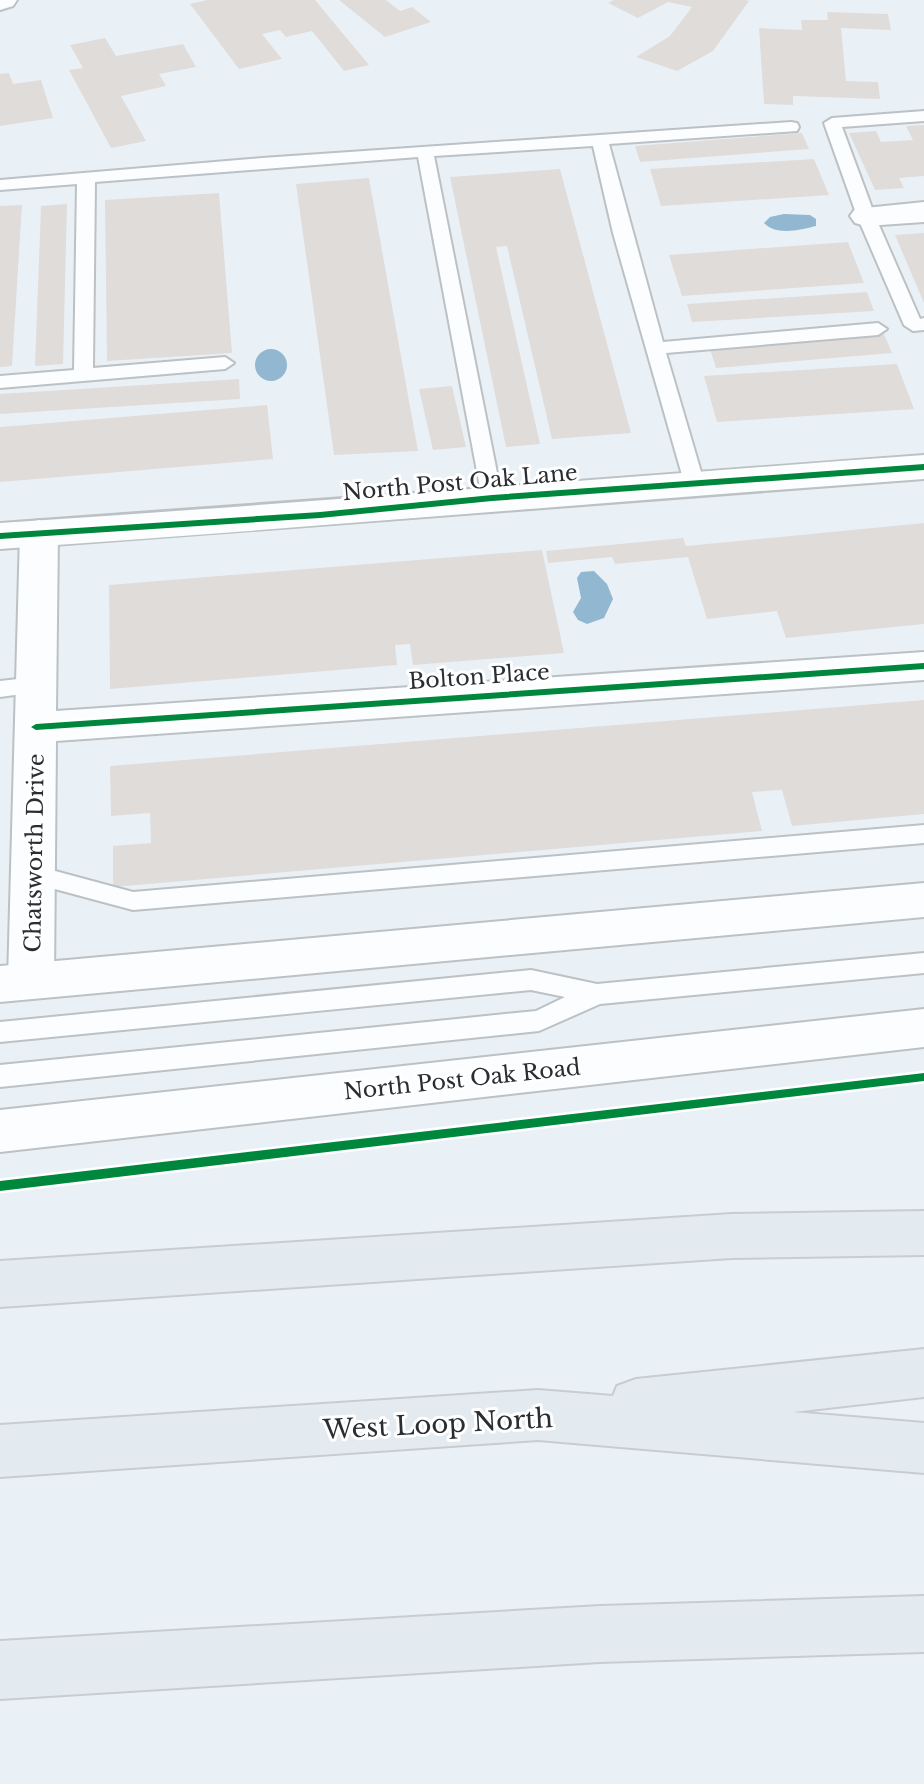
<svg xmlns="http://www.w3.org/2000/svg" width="924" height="1784" viewBox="0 0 924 1784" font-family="'Libre Baskerville',serif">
	<rect width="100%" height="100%" fill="#eaf1f6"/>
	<path fill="#92b7d1" d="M784,214L810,215L816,219V226C800,230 776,236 764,223L770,217Z
		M255 365a16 16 0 1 1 32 0a16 16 0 1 1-32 0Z
		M594,571L607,584L613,599L604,618L587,624L578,620L573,612L581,598L577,578L581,572Z"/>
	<path fill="#e0dcda" d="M207,0H315L369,65L344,71L312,31L286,37L280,30L262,34L282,59L239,69L190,4Z
		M339,0H386L400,11L412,7L431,22L385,37Z
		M614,0H746L749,1L713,51L677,71L636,57L670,36L692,7L668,2L638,18L608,3Z
		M827,12L888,14L891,30L841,28L846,81L878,82L880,99L793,96V105L764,104L759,28L802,30L801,20H828Z
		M105,38L116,56L183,44L196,67L159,74L166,86L121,96L146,141L111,148L69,70L83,68L70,45Z
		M9,73L13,84L41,80L53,118L0,126V74Z
		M924,125V176L899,178L904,188L875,190L849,133L876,131L881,142L913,140L906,126Z
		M802,133L809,149L640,162L635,146Z
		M814,159L829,195L661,206L650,169Z
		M560,169L631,433L552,439L507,246L496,247L540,444L506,447L450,177Z
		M369,178L418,451L334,455L296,184Z
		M219,193L232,353L107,361L105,200Z
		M67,204L63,364L35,366L41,206Z
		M22,205L12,366L0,367V206Z
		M924,233V303L895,235Z
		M848,242L864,283L682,296L669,255Z
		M867,292L874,311L692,322L687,304Z
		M884,334L892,353L716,368L710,349Z
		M897,364L914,409L717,422L704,376Z
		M239,379L240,399L0,414V394Z
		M452,386L466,447L433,450L419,389Z
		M267,405L273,459L0,482V427Z
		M924,523V624L786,638L777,611L707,619L688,557L615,564L612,557L548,563L546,551L683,538L686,546Z
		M542,550L564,653L413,665L410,644L395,645L397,665L110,689L109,585Z
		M924,700V814L792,826L782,790L752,792L762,831L113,887V846L151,843L150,813L111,816L110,766Z"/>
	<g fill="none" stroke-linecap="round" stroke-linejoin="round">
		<defs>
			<path id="service" d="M924,111V121L842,127L875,216L920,319L924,318V330L913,331L904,325L857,216L824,123L832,118Z
				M791,122L797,123L799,127L797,131L609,144L663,342L878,323L887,329L878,335L666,353L704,482L701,487H687L684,482L613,233L593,146L434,156L502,498L499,503L492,505L482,498L418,157L95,182L93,368L225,357L234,363L225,369L0,388V376L74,370L77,184L0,190V180L262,158Z
				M36,677L44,679L47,685L44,691L0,697V681Z
				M924,825V843L133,910L25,881L21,874L25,867L33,865L133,892Z
				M924,953V973L600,1004L539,1031L0,1087V1065L536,1011L565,997L531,990L0,1042V1022L531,970L597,984Z"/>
			<path id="minor" d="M0,0H17L13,6L0,10Z
				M924,202V222L866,226L855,223L850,216L855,209Z
				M39,520L52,524L58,533L56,711L924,652V680L56,741L54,981L47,994L31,999L15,994L8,981L20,533L26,524Z"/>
			<path id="tertiary" d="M924,455V479C616,501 308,528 0,549V523C308,503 616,477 924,455Z"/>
			<path id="secondary" d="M924,883V917L0,1002V966Z
				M924,1009V1047L0,1152V1110Z"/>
			<path id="motorway" d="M924,1211V1255L732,1258L0,1307V1261L732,1214Z
				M924,1349V1397L793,1412L924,1423V1473L538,1440L0,1477V1425L538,1390L613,1396L617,1386L636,1379Z
				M924,1596V1652L600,1662L0,1699V1641L600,1606Z"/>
		</defs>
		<use href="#service" stroke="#bbc1c4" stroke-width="4"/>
		<use href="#minor" stroke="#bbc1c4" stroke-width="4"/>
		<use href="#tertiary" stroke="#bbc1c4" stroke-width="4"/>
		<use href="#secondary" stroke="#bbc1c4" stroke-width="4"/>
		<use href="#motorway" stroke="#c9cccf" stroke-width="4"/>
		<use href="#service" fill="#fcfdfe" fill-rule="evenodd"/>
		<use href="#minor" fill="#fcfdfe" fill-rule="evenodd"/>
		<use href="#tertiary" fill="#fcfdfe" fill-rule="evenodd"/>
		<use href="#secondary" fill="#fcfdfe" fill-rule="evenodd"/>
		<use href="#motorway" fill="#e3ebf1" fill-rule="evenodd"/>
		<defs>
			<path id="cycleway" d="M924,464V470L492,501L320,518L0,539V533L320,512L492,495Z
				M924,663V669L36,730L31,727L36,724Z
				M924,1073V1081L0,1191V1181Z"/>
		</defs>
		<use href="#cycleway" stroke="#fff" stroke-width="5"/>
		<use href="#cycleway" fill="#00873e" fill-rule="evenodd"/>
	</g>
	<g text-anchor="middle" stroke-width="6" stroke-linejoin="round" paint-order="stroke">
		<g font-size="22" fill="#2a2e32" stroke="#fff">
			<text transform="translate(460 482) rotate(-5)" y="8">North Post Oak Lane</text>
			<text transform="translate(479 676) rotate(-4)" y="8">Bolton Place</text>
			<text transform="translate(34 853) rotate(-89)" y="8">Chatsworth Drive</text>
			<text transform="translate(462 1079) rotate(-6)" y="8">North Post Oak Road</text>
		</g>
		<g font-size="26" fill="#2a2e32" stroke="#fff">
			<text transform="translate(438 1424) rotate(-3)" y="9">West Loop North</text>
		</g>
	</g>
</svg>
